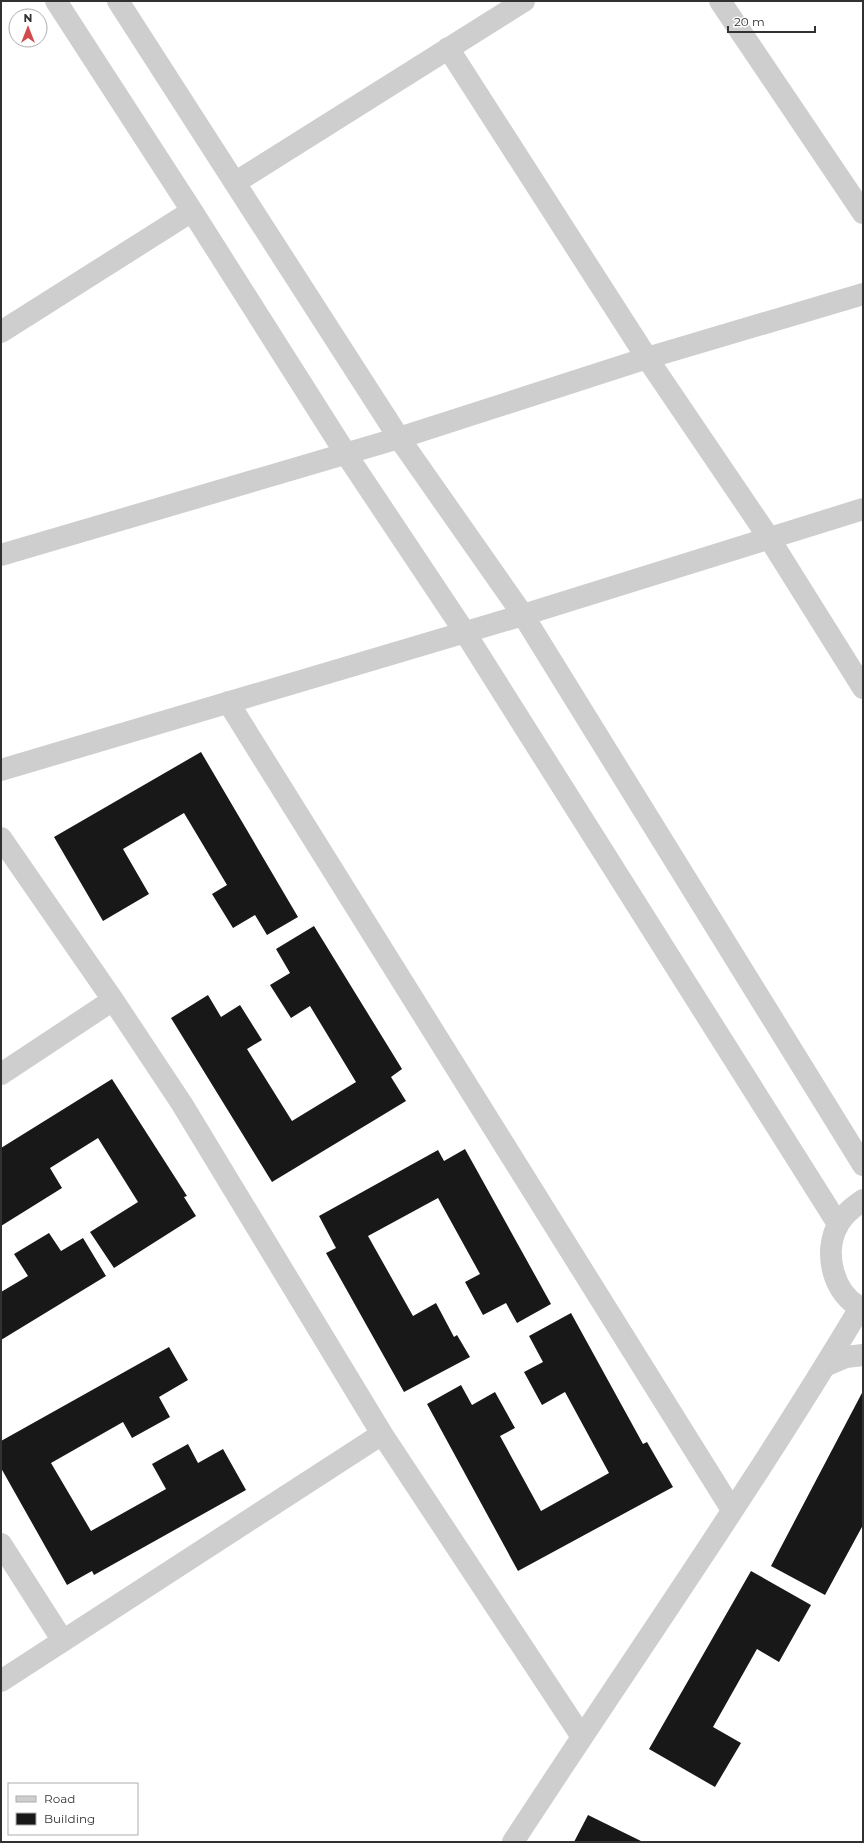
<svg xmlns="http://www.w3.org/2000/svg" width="864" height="1843" viewBox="0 0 864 1843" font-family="Montserrat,sans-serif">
	<rect width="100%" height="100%" fill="#fff"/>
	<path fill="#181818" d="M201,752L298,917L267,935L255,915L233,928L212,894L227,885L184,813L123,849L149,894L103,921L54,837Z
		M314,926L402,1069L391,1077L406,1101L272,1182L171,1018L208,995L221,1017L240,1005L262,1040L247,1049L292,1121L356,1082L310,1006L291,1018L270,985L290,973L276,949Z
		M112,1079L187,1196L184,1197L196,1216L114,1268L90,1232L138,1202L98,1138L50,1168L62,1188L1,1226V1148Z
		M465,1149L551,1304L517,1323L506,1303L483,1315L465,1282L480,1274L438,1198L368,1236L413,1316L436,1303L454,1337L457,1335L470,1357L404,1392L326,1253L336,1248L319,1216L438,1150L444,1161Z
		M49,1233L61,1251L83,1238L106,1276L1,1340V1292L28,1276L14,1254Z
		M571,1313L643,1444L647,1442L673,1487L518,1571L427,1404L461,1385L472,1405L495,1392L515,1428L500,1436L541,1511L609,1473L565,1392L542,1405L524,1372L543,1362L529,1336Z
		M169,1347L188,1380L159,1397L170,1417L132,1438L123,1422L51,1463L91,1531L166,1489L152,1464L188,1444L198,1463L223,1449L246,1490L94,1575L92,1571L67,1585L1,1468V1441Z
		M863,1391V1525L825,1595L771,1566Z
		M751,1571L811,1605L779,1662L757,1649L713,1727L741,1743L715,1787L649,1749Z
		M588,1815L643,1842H574Z"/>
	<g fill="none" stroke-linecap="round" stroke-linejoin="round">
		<path stroke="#cecece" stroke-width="22" d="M56,1L192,211L346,454L464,631L838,1224
			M118,1L399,438L523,615L863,1165
			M720,1L863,213
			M448,48L647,358L769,538L863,688
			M236,182L524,1
			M1,332L192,211
			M1,555L399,438L647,358L863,294
			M228,702L732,1510
			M1,770L523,615L863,509
			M1,838L113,1000L182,1104L382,1434L582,1737
			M1,1074L113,1000
			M863,1200C853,1207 845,1213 839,1223C822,1252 833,1295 863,1309
			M825,1366L846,1357L863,1355
			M1,1544L63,1641
			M1,1681L382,1434
			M513,1842C629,1664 751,1490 860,1308"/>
	</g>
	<rect width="864" height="1843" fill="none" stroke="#313131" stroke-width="4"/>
	<rect x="8" y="1783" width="130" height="52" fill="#ffffff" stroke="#adadad"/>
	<rect x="16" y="1796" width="20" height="6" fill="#cecece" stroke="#adadad"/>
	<text x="44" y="1803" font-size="12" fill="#313131">Road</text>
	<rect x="16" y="1813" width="20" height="12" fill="#181818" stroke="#adadad"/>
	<text x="44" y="1823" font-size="12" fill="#313131">Building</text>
	<g transform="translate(28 28)"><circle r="19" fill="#ffffff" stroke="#adadad"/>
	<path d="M0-3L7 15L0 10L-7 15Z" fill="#d14a4d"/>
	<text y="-6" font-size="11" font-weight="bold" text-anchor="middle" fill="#313131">N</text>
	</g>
	<path d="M728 26v6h87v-6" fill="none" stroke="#313131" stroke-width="2"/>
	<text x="734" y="26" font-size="12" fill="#313131" stroke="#ffffff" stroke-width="3" paint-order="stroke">20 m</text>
</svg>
